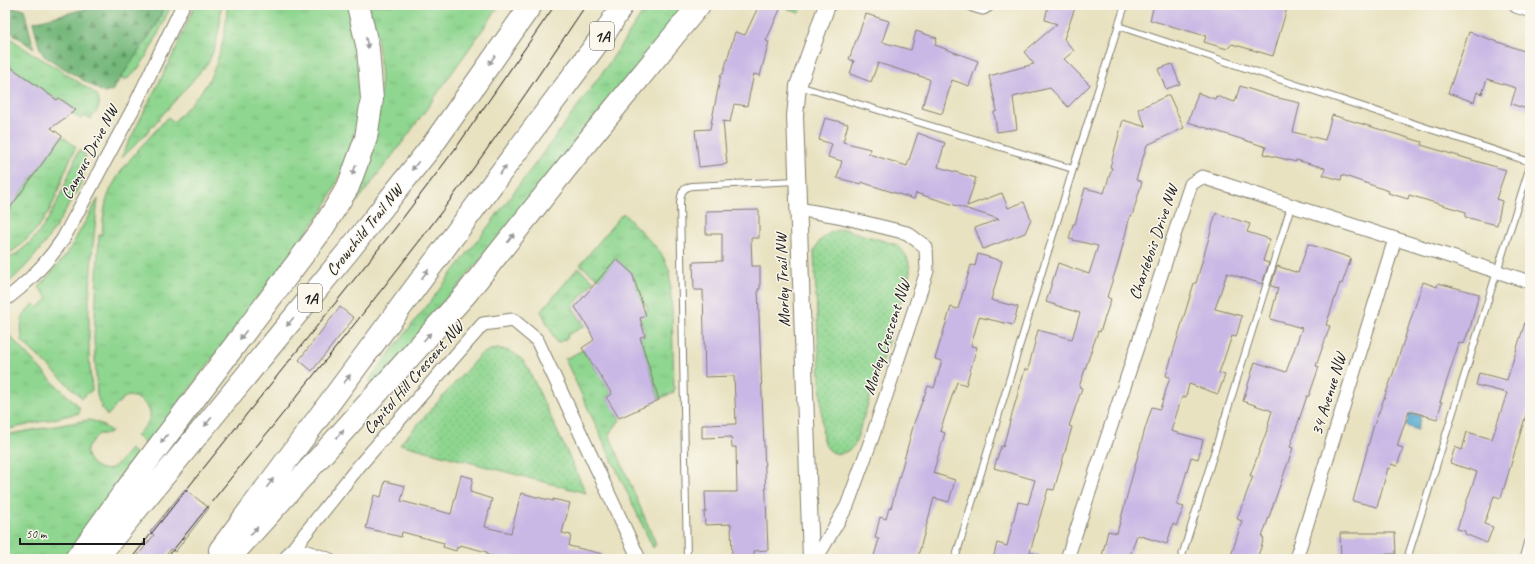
<svg xmlns="http://www.w3.org/2000/svg" width="1535" height="564" viewBox="0 0 1535 564" font-family="Caveat,sans-serif">
	<defs>
		<pattern id="grass-tufts" width="24" height="20" patternUnits="userSpaceOnUse"><rect width="24" height="20" fill="#8fd690"/><path d="M3 7l-1-3M5 7V3M7 7l1-3M15 17l-1-3M17 17v-4M19 17l1-3" fill="none" stroke="#7bb77c"/></pattern>
		<pattern id="forest-firs" width="22" height="20" patternUnits="userSpaceOnUse"><rect width="22" height="20" fill="#73b77a"/><path d="M5 1l3.5 6h-7zM16 11l3.5 6h-7z" fill="#5e9463"/></pattern>
		<pattern id="park-dots" width="8" height="8" patternUnits="userSpaceOnUse"><rect width="8" height="8" fill="#8fd690"/><path d="M2 2h.1M6 6h.1" fill="none" stroke="#7bb77c" stroke-width="1.8" stroke-linecap="round"/></pattern>
	</defs>
	<rect width="100%" height="100%" fill="#fbf7ec"/>
	<filter id="ink" filterUnits="userSpaceOnUse"><feTurbulence type="fractalNoise" baseFrequency=".025" numOctaves="2"/><feDisplacementMap in="SourceGraphic" scale="8" xChannelSelector="R" yChannelSelector="G"/><feConvolveMatrix kernelMatrix="1 2 1 2 8 2 1 2 1" color-interpolation-filters="sRGB"/></filter>
	<filter id="wash" filterUnits="userSpaceOnUse"><feTurbulence type="fractalNoise" baseFrequency=".012" numOctaves="4" result="noise"/><feDisplacementMap in="SourceGraphic" scale="16" xChannelSelector="R" yChannelSelector="G"/><feGaussianBlur stdDeviation="0.9" result="paint"/><feColorMatrix in="noise" values="0 0 0 0 0 0 0 0 0 0 0 0 0 0 0 0 0 1.4 0 .05"/><feComposite in="paint" operator="in"/></filter>
	<g filter="url(#wash)">
		<rect width="100%" height="100%" fill="#e8e2c1"/>
		<path fill="url(#grass-tufts)" stroke="#567956" d="M164,5H171C164,21 142,74 126,79C124,79 122,79 120,79L157,24Z
			M195,5H221L220,25L215,47L208,63L142,138L122,158L121,157L175,51Z
			M227,5H348C354,29 361,54 361,80C362,126 345,170 323,210L148,445L136,436C141,430 149,424 150,416C152,406 133,391 124,398C118,402 113,410 107,416L101,407L97,395L94,338L99,235H102C103,226 103,216 105,207C110,175 147,141 168,117L174,122C184,110 200,95 208,82C220,60 227,30 227,5Z
			M369,5H500L408,135L353,207L346,200L381,91L380,60L377,38Z
			M648,5H688L376,387L369,380L484,232L570,117L607,66Z
			M5,34L25,49L65,73L96,94C103,104 97,111 91,119L85,116L80,119L72,113L73,108L59,98L57,100L5,63Z
			M62,136L76,147C67,164 61,183 54,201C44,224 26,243 5,256V215Z
			M79,150L86,155C82,163 86,171 82,179C79,188 73,197 68,206C51,237 32,263 5,286V261C50,236 60,194 79,150Z
			M98,199L92,255L89,300V358L92,390L82,398L22,341C21,323 19,316 34,304L38,308L48,299L39,287L67,254Z
			M623,213L656,247L661,253L669,269L672,311L674,392L659,399L640,337L645,336L640,318L644,312L648,311L646,304L642,305L632,273L616,259L599,279L580,265Z
			M578,268L594,281L572,307L585,326L567,335L568,338L557,343L541,311Z
			M5,331L54,383L79,406V413L5,430Z
			M583,350L612,394L606,397L620,420L609,434L656,544L653,548L565,359Z
			M89,420L97,422L111,431L109,434H99C95,438 89,443 87,449C84,461 101,474 112,468C119,464 125,455 130,449L140,457L64,559H5V435Z"/>
		<path fill="url(#forest-firs)" stroke="#486a4b" d="M5,5L14,8L24,9L34,49L5,28Z
			M101,5H164L157,24L112,91L104,93L44,56L39,46L33,22Z"/>
		<path fill="url(#park-dots)" stroke="#567956" d="M778,5H804L799,13Z
			M844,229L897,245C906,253 910,261 910,273L855,444C844,458 829,457 823,440L814,252C819,238 829,231 844,229Z
			M499,349C511,350 518,355 526,364L586,493L400,444L480,355L490,350Z"/>
		<path fill="#52a8cf" stroke="#376276" d="M1410,413L1421,416L1417,430L1406,426Z"/>
		<g id="blocks">
			<path fill="#c9b8e5" d="M759,5H782L766,41L769,42L760,76L754,74L747,106L734,104L730,122L723,121L727,164L699,167L695,130L710,129L721,74H723L735,32L745,35Z
				M1048,5H1076L1064,39L1074,51L1064,59L1090,85L1068,107L1050,88L1013,97L1017,129L997,132L994,112L997,111L989,76L1034,64L1024,52L1057,24L1045,20Z
				M1154,5H1288L1273,56L1232,44L1227,49L1204,42L1206,36L1150,20Z
				M866,14L889,21L882,42L911,50L916,31L937,38L935,45L978,61L969,86L952,80L942,114L922,108L930,81L929,79L878,63L871,82L850,74L854,61L849,59Z
				M1469,32L1530,53V110L1511,104L1516,88L1487,79L1482,94L1477,92L1474,102L1448,93Z
				M5,63L57,100L59,98L76,110L51,128L62,136L5,215Z
				M1172,64L1180,84L1166,89L1158,69Z
				M1240,86L1274,97L1300,103L1293,132L1325,140L1332,115L1422,142L1421,145L1506,170L1496,199L1502,201L1497,225L1465,217L1466,212L1409,195L1408,199L1388,193L1389,191L1342,175L1341,180L1323,175L1325,168L1296,160V162L1264,154L1266,147L1188,122L1198,93L1215,99L1216,96L1235,102Z
				M1169,95L1184,128L1147,145L1136,180L1142,182L1132,216H1130L1119,260L1107,297L1111,299L1100,332L1098,331L1079,387L1082,388L1069,426L1072,427L1054,490L1048,489L1030,552L1040,555V559H993L997,543L1007,546L1018,502L1028,504L1035,480L994,468L1001,446L1003,447L1014,407L1025,369L1028,370L1038,330L1072,339L1080,313L1046,302L1058,263L1089,274L1098,246L1069,239L1073,224H1075L1085,188L1104,193L1112,168L1110,167L1123,120L1146,127L1138,109Z
				M825,118L848,124L843,142L870,149L869,154L907,166L918,133L945,143L938,167L976,178L967,206L1002,193L1008,208L1024,202L1031,219L1025,233L983,249L975,228L999,219L916,193L914,199L861,182V184L837,178L842,161L828,157L832,144L819,140Z
				M759,210V238H751L752,266H760V289H758L768,550L754,551V559H732L731,524L705,525L704,512H706L705,492H737L736,447H732L731,437L702,438V425L736,424L734,376L705,377L703,290H694L693,262L722,261V234H706V211Z
				M1216,213L1250,224L1247,232L1270,239L1263,261L1269,263L1262,284L1227,273L1215,309L1242,316L1236,337L1232,336L1219,373L1225,375L1218,394L1189,384L1186,397H1182L1171,431L1203,440L1198,459L1191,457L1177,505L1184,507L1176,526L1173,524L1167,544L1137,535L1129,559H1103L1104,556H1102L1108,531L1117,533L1145,429L1152,407L1160,409L1170,377L1166,376L1194,283H1196Z
				M1308,244L1351,258L1342,284L1340,283L1326,325L1330,326L1316,366L1319,367L1309,396H1307L1290,447L1293,448L1262,537L1264,538L1257,559H1230L1242,521L1237,519L1253,476H1250L1269,425L1268,424L1272,411L1243,401L1255,362L1286,372L1302,328L1270,319L1278,288L1271,286L1277,266L1298,273Z
				M978,254L1002,261L991,300L1018,307L1013,325L979,317L971,346L977,347L966,385L957,382L940,431L945,433L933,473L955,480L949,502L934,498L918,556L913,555L911,559H873L879,539L875,538L880,517L886,519L889,508H891L914,423L928,386L934,388L942,361L935,359L951,307L958,309L971,265L975,266Z
				M616,259L632,273L646,316L640,318L645,336L640,337L659,400L619,418L606,397L612,394L582,348L594,340L588,327L575,307Z
				M1423,282L1437,287L1438,283L1479,294L1469,332H1468L1464,344L1459,343L1440,402H1442L1437,419L1409,411L1397,446L1403,448L1397,466L1391,464L1390,469L1388,468L1377,507L1353,501L1373,428L1392,377Z
				M340,307L354,318L312,371L299,360Z
				M1527,316H1530V401L1501,498L1494,496L1484,524L1493,527L1487,543L1465,534V531L1457,529L1477,472L1450,463L1455,447L1462,450L1467,432L1492,439L1507,393L1476,385L1479,373L1507,380Z
				M461,475L473,478L470,492L492,499L485,527L511,533L521,493L553,501V499L570,503L562,533L571,535L569,546L603,554V559H493L494,556L487,555V552L460,545L459,548L457,547L456,551L443,547L444,543L402,532L401,537L366,528L374,495L381,497L385,481L405,486L401,501L451,514Z
				M185,489L209,508L175,552L171,549L163,559H135L154,535L150,532Z
				M1340,533H1395L1396,554H1380V559H1341Z"/>
		</g>
	</g>
	<g filter="url(#ink)">
		<use href="#blocks" fill-opacity="0" stroke="#827f6e" stroke-width="1"/>
		<g fill="none" stroke-linecap="round" stroke-linejoin="round">
			<defs>
				<path id="service" d="M1118,26L1530,162
					M799,86L1073,169
					M687,559L680,203C681,193 682,188 692,186L796,181
					M955,559L1073,169L1125,5
					M1181,559L1291,206
					M1407,559L1530,166"/>
				<path id="minor" d="M973,5L983,8L988,5
					M798,209L838,216L907,233L926,247L927,271L873,435L847,506L816,559
					M5,300C28,283 47,263 63,239L134,107L183,5
					M295,548L328,559
					M285,559L359,466L483,324L513,320L537,340L639,559
					M1067,559L1191,184L1202,177L1530,282
					M1296,559L1395,239
					M1528,559L1527,556L1530,545"/>
				<path id="tertiary" d="M1517,5L1530,9
					M811,559L795,116L798,86L827,5"/>
				<path id="motorway" d="M220,550L607,30L622,5
					M76,559L122,495L321,231L348,187L366,138L372,99L368,49L358,5
					M96,559L350,249L434,143L531,5
					M227,559L234,553L466,294L591,137L699,5"/>
			</defs>
			<use href="#service" stroke="#827f6e" stroke-width="8"/>
			<use href="#minor" stroke="#827f6e" stroke-width="15"/>
			<use href="#tertiary" stroke="#827f6e" stroke-width="18"/>
			<use href="#motorway" stroke="#827f6e" stroke-width="24"/>
			<use href="#service" stroke="#fff" stroke-width="6"/>
			<use href="#minor" stroke="#fff" stroke-width="13"/>
			<use href="#tertiary" stroke="#fff" stroke-width="16"/>
			<use href="#motorway" stroke="#fff" stroke-width="22"/>
			<path stroke="#1c1c1c" stroke-width="1" d="M131,559L396,227L458,145L555,5
				M166,559C251,452 338,347 421,239C479,163 533,84 586,5"/>
		</g>
		<defs><path id="oneway-solid" d="M-6-.8H1V-3.2L6.5 0L1 3.2V.8H-6Z"/></defs>
		<g fill="#999">
			<use href="#oneway-solid" transform="translate(367 43) rotate(78)"/>
			<use href="#oneway-solid" transform="translate(492 60) rotate(125)"/>
			<use href="#oneway-solid" transform="translate(415 166) rotate(128)"/>
			<use href="#oneway-solid" transform="translate(354 170) rotate(110)"/>
			<use href="#oneway-solid" transform="translate(503 170) rotate(-53)"/>
			<use href="#oneway-solid" transform="translate(511 238) rotate(-52)"/>
			<use href="#oneway-solid" transform="translate(425 274) rotate(-53)"/>
			<use href="#oneway-solid" transform="translate(290 322) rotate(129)"/>
			<use href="#oneway-solid" transform="translate(243 335) rotate(127)"/>
			<use href="#oneway-solid" transform="translate(427 337) rotate(-48)"/>
			<use href="#oneway-solid" transform="translate(347 379) rotate(-53)"/>
			<use href="#oneway-solid" transform="translate(208 422) rotate(129)"/>
			<use href="#oneway-solid" transform="translate(340 434) rotate(-48)"/>
			<use href="#oneway-solid" transform="translate(164 439) rotate(127)"/>
			<use href="#oneway-solid" transform="translate(270 483) rotate(-53)"/>
			<use href="#oneway-solid" transform="translate(254 531) rotate(-48)"/>
		</g>
	</g>
	<g text-anchor="middle" stroke-width="3" stroke-linejoin="round" paint-order="stroke">
		<g fill="#fbf7ec" stroke="#5f5e5a" stroke-width="1">
			<rect x="590" y="22" width="24" height="28" rx="3"/>
			<rect x="298" y="284" width="24" height="28" rx="3"/>
		</g>
		<g font-size="16" font-weight="bold" fill="#1c1c1c">
			<text x="602" y="42">1A</text>
			<text x="310" y="304">1A</text>
		</g>
		<g font-size="17" fill="#1c1c1c" stroke="#fbf7ec">
			<text transform="translate(89 152) rotate(-62)" y="6">Campus Drive NW</text>
			<text transform="translate(364 230) rotate(-51)" y="6">Crowchild Trail NW</text>
			<text transform="translate(1153 242) rotate(-71)" y="6">Charlebois Drive NW</text>
			<text transform="translate(782 280) rotate(-92)" y="6">Morley Trail NW</text>
			<text transform="translate(886 337) rotate(-72)" y="6">Morley Crescent NW</text>
			<text transform="translate(413 377) rotate(-49)" y="6">Capitol Hill Crescent NW</text>
			<text transform="translate(1328 394) rotate(-73)" y="6">34 Avenue NW</text>
		</g>
	</g>
	<rect width="1535" height="564" fill="none" stroke="#fbf7ec" stroke-width="20"/>
	<path d="M20 538v6h124v-6" fill="none" stroke="#1c1c1c" stroke-width="2"/>
	<text x="26" y="538" font-size="12" fill="#1c1c1c" stroke="#fbf7ec" stroke-width="3" paint-order="stroke">50 m</text>
</svg>
